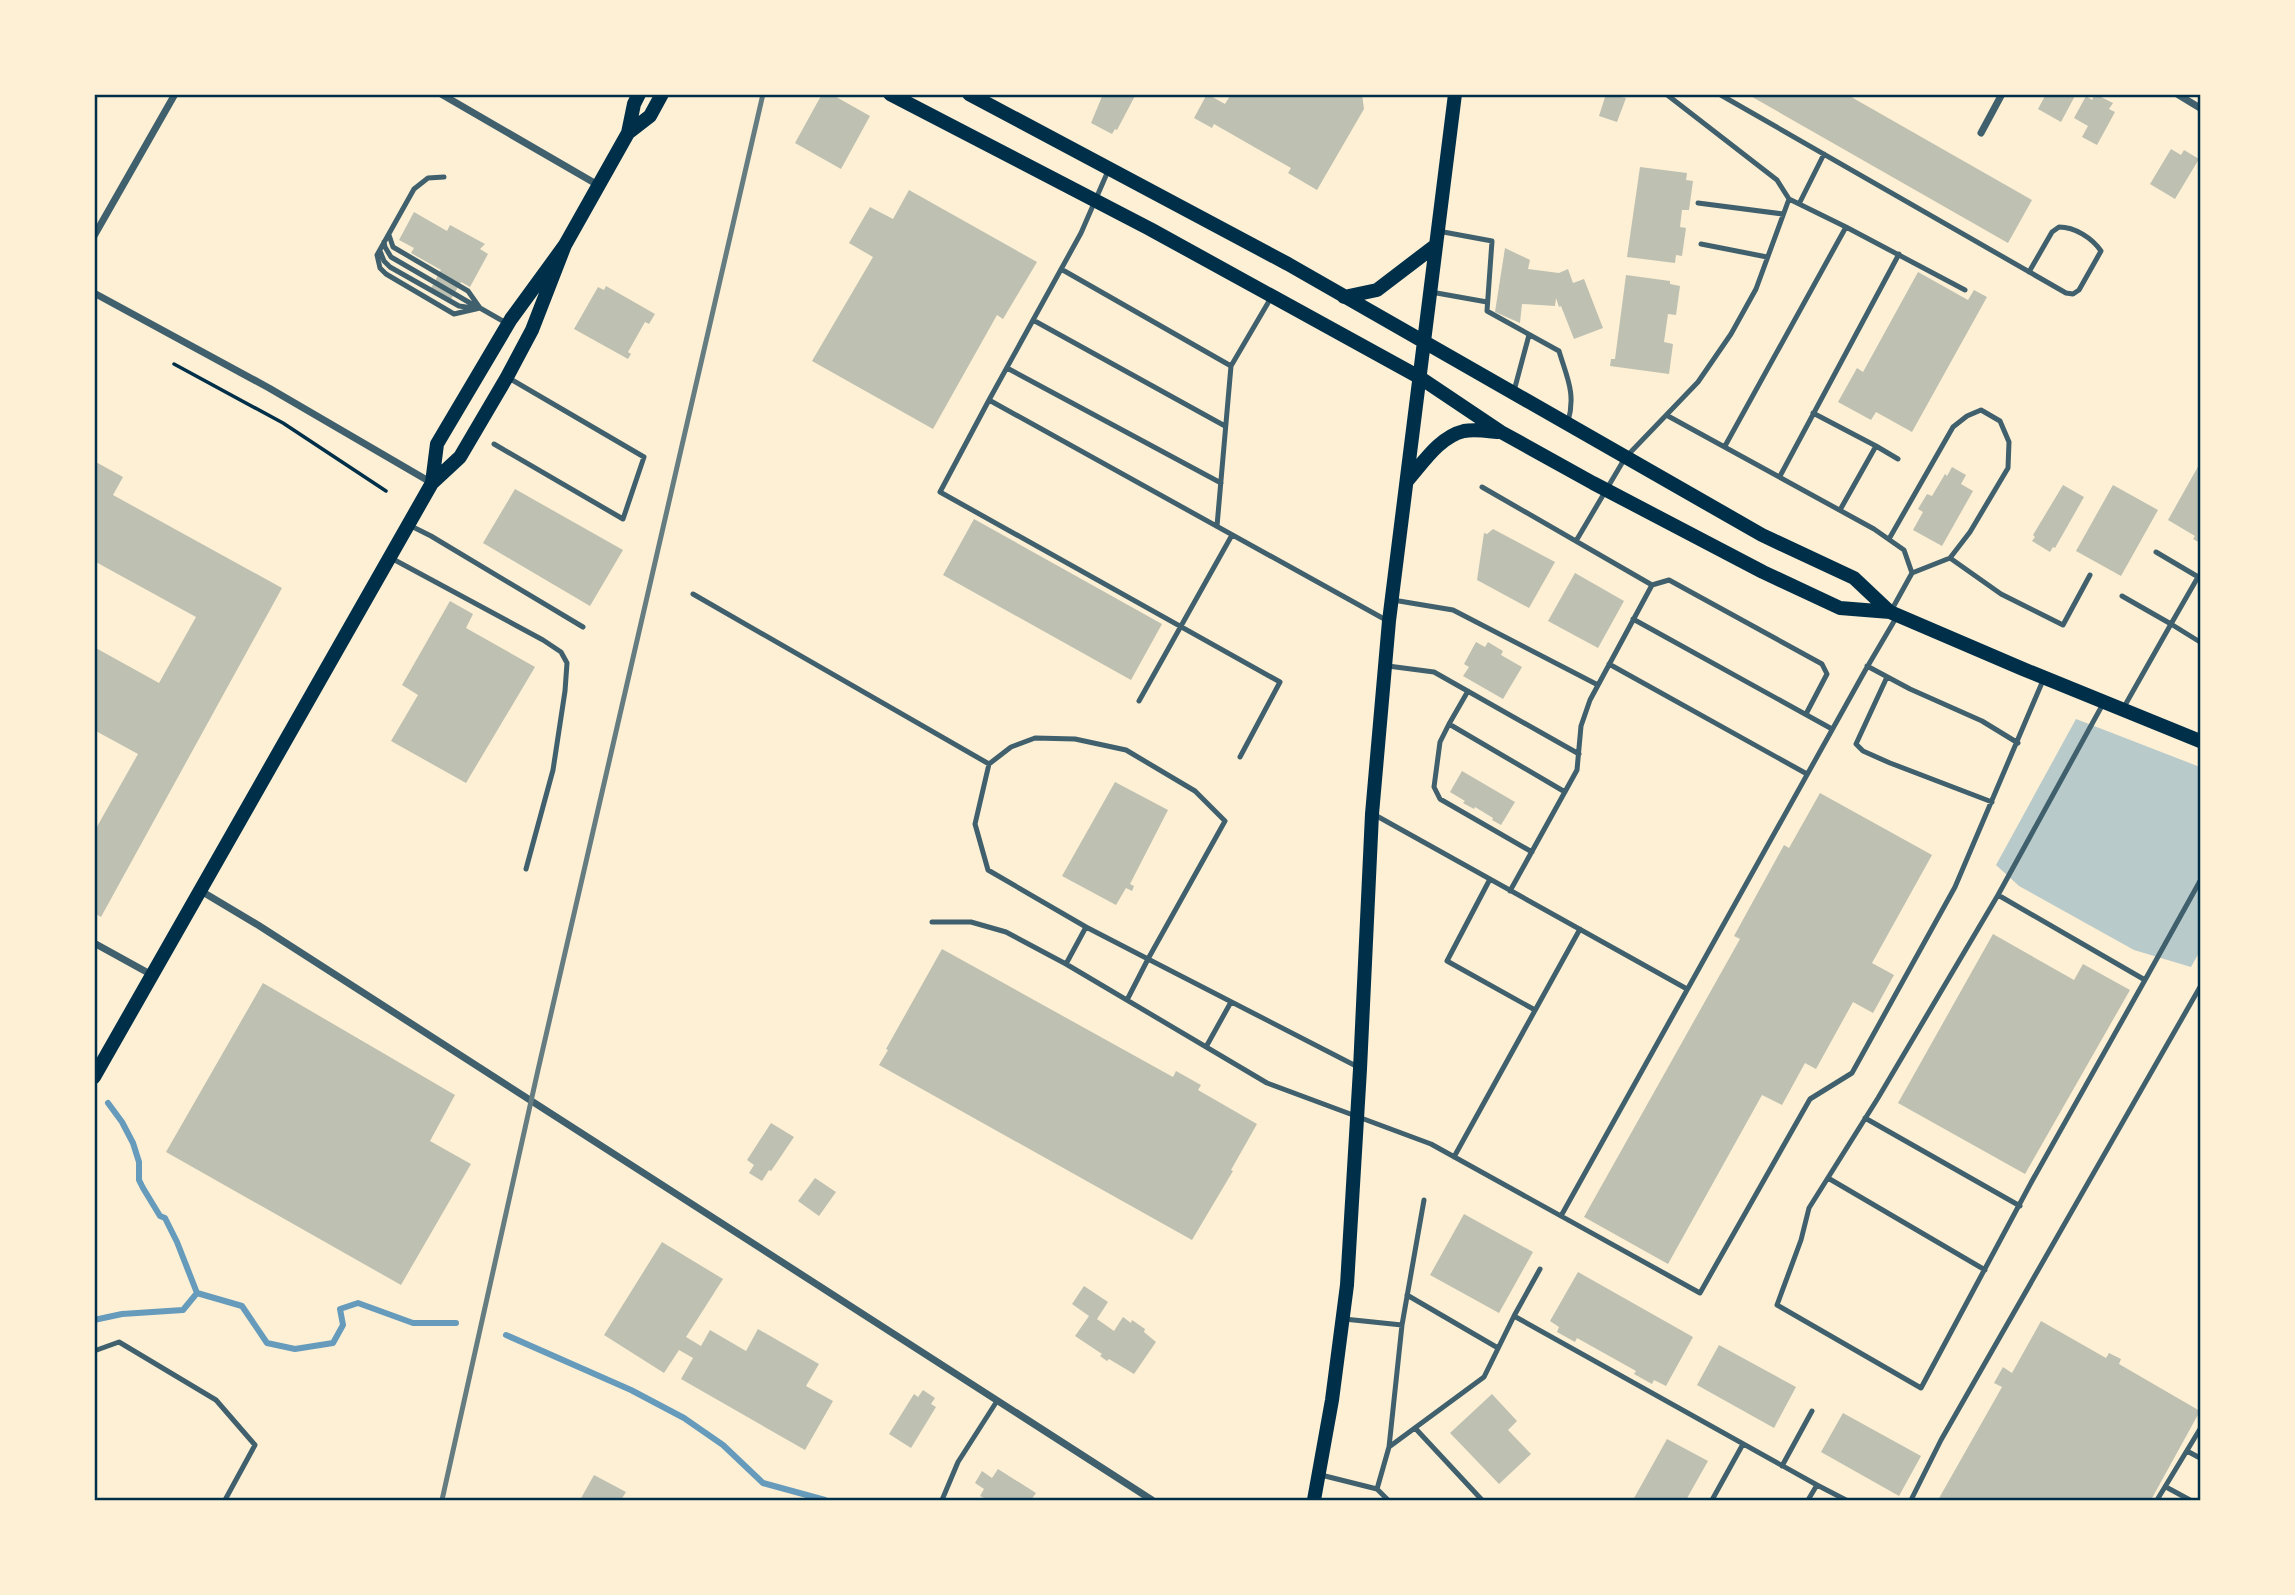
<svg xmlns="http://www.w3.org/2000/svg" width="2295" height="1595" viewBox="0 0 2295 1595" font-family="'Crimson Pro',serif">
	<rect width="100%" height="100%" fill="#fdf0d5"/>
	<path fill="#b9caca" d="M2076,719L2200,767V951L2191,967L2134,950L2019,886L1996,865Z"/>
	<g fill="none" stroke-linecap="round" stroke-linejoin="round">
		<path stroke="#669bbc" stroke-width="6" d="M108,1103L122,1122L133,1143L139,1162V1180L143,1188L160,1216L165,1218L177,1242L197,1293
			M197,1293L242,1306L267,1343L295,1349L333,1343L343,1325L340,1309L358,1303L413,1323H456
			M94,1320L122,1314L183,1310L197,1293
			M506,1335L631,1390L684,1418L723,1445L763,1483L825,1500"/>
	</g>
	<path fill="#bec0b2" d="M822,94H831L870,116L841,169L795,143Z
		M1103,94H1136L1117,130L1115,129L1112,134L1091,123Z
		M1207,94L1225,104L1231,94H1362L1364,109L1317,190L1288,173L1291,168L1214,124L1212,128L1194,118Z
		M1606,94L1626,98L1617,122L1599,116Z
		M1747,94H1846L2032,200L2008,243Z
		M2046,94H2076L2061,122L2038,109Z
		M2095,94L2113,103L2109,109L2115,112L2097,145L2082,137L2088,126L2074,118L2086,96L2092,100Z
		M2171,149L2181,155L2184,150L2199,159L2175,199L2150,184Z
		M1640,167L1687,173L1686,180L1693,181L1689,210H1682L1680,227L1686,228L1682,256L1676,255L1675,263L1627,257Z
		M909,190L1037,262L1003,319L997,315L933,429L812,361L873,257L849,243L870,207L893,219Z
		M414,212L447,231L450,225L485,244L480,249L488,254L470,287L461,282L450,301L430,290L441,270L411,253L414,248L399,240Z
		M1505,248L1530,260L1528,269L1559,273L1568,269L1573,283L1584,279L1603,328L1574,339L1561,306L1559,307L1556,298L1555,306L1522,304L1520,323L1495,312Z
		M1918,272L1968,300L1974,290L1987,297L1912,432L1876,412L1871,420L1838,402L1857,368L1863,372Z
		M1626,275L1670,281V284L1680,286L1676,315L1668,314L1664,342L1673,344L1669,374L1610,366L1611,359H1615Z
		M606,286L655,314L649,324L645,322L628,352L631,354L628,359L574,329L598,287L604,290Z
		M94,461L123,477L113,495L282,588L101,917L94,913V832L138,754L94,730V647L159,683L196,617L94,561Z
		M2200,463V543L2193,539L2195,536L2168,520Z
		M1952,467L1966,475L1961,484L1973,491L1942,546L1913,530L1923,512L1918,509L1927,494L1932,496L1945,474L1947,476Z
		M2063,485L2084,497L2055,548L2053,547L2050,552L2032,541L2035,537L2033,535Z
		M2113,485L2158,510L2121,576L2076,551Z
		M515,489L623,550L590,606L483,543Z
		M974,519L1162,624L1131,680L943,575Z
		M1493,529L1555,562L1529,608L1477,580L1484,533L1487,534Z
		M1575,573L1624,601L1598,648L1548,621Z
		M450,601L473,614L466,628L535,667L466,783L391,741L418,695L402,685Z
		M1476,642L1485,647L1488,642L1503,651L1501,655L1522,667L1503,699L1463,676L1469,667L1464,664Z
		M1462,771L1515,802L1501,825L1492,820L1493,818L1475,807L1474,809L1463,803L1465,801L1450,792Z
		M1115,782L1168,810L1130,884L1134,886L1132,891L1126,888L1116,905L1062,876Z
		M1820,793L1932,855L1872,963L1894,975L1873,1013L1853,1002L1816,1069L1805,1063L1782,1105L1762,1095L1668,1264L1584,1217L1740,939L1734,936L1784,845L1789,848Z
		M1993,934L2074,980L2083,964L2130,990L2025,1174L1898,1103Z
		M942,949L1173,1077L1176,1071L1201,1085L1198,1090L1257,1124L1231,1170L1233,1171L1192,1240L879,1065L888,1050L886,1049Z
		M263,983L455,1095L430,1141L471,1164L401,1285L166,1152Z
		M771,1123L794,1137L771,1171L769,1170L762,1181L749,1173L754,1165L747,1160Z
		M815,1178L836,1192L819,1216L798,1201Z
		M1464,1214L1533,1252L1499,1313L1430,1275Z
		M662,1242L723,1279L686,1337L701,1346L710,1330L746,1351L758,1329L819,1364L806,1386L833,1401L805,1450L681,1379L693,1358L679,1350L664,1373L604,1335Z
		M1578,1272L1693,1337L1666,1386L1654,1380L1652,1384L1634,1374L1636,1371L1577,1338L1575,1342L1557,1332L1559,1327L1550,1321Z
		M1084,1286L1108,1302L1097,1319L1114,1331L1123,1317L1131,1323L1132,1320L1145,1329L1144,1332L1156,1342L1134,1374L1109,1359L1107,1361L1100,1356L1102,1354L1075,1336L1089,1316L1072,1304Z
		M2041,1321L2106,1358L2109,1353L2121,1359L2119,1364L2200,1411L2151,1500H1938L2002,1387L1994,1383L2003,1367L2012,1373Z
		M1719,1345L1796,1387L1774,1428L1697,1385Z
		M923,1390L935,1398L931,1404L936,1407L911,1448L889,1434L914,1394L918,1397Z
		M1492,1394L1517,1421L1508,1430L1531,1454L1499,1484L1450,1433Z
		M1843,1413L1921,1456L1899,1496L1821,1452Z
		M1667,1439L1708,1461L1686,1500H1633Z
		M998,1469L1036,1493L1031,1500H988L980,1496L984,1489L975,1483L982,1471L992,1478Z
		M594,1475L626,1492L621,1500H580Z"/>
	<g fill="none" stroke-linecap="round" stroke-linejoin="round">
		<path stroke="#003049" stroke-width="3.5" d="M174,364L283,423L386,491"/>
		<path stroke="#3f606c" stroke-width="5" d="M1719,94C1835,161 1951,227 2066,293L2073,294L2079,290L2101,251C2092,238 2075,227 2059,227L2052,232L2029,272
			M1108,171L1081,233L989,400L1386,620
			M444,177L428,178L414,189L377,255L380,268L386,274L454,314L480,308L508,324
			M1698,203L1783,214
			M1799,204L1824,154
			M1846,227L1965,290
			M1438,231L1492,241L1487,311L1559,351C1567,378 1576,393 1568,422
			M389,235L393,247L468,291L480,308
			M384,242L385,247L391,257L477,307
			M1701,244L1767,257
			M380,251L384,261L390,267L459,306L473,308
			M1061,269L1231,366
			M1431,292L1487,302
			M1033,320L1225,426
			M1007,368L1221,483
			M1514,391L1529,335
			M989,400L940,492L1280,682L1240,757
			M1813,413L1876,446L1840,510
			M1668,416L1874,529L1904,550L1912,573L1891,611
			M494,444L623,519L644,457L507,377
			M1725,446L1846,227L1789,199
			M1876,446L1898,459
			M1780,476L1899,254
			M1482,487L1652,585L1590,700L1581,726L1577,770L1510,891
			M409,525L431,536L583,627
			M1217,526L1231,366L1272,296
			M1889,539L1953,427L1967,416L1981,410L2000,421L2009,442L2008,468L1970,532L1950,558L1912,573
			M1576,541L1625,458L1698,382L1731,334L1756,289L1789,199L1777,180L1666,94
			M2156,552L2200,578
			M391,558L543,640L561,652L567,663L565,691L553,770L526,869
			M1950,558L2001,594L2063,625L2090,575
			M1652,585L1669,580L1822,664L1827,674L1806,714
			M693,594L989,764L1011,747L1035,738L1075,739L1126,750L1195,791L1225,821L1148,959L1086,927
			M2122,596L2171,624L2198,577
			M1393,600L1453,610L1598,685
			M1633,619L1832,729
			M1609,664L1807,774
			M1388,666L1434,672L1579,754
			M1867,666L1910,689L1982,721L2018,743
			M1887,677L1856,744L1863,751L1890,763L1992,802
			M1468,691L1449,724L1565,792
			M1139,701L1232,535
			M2104,702L1998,895L2145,980L2200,881
			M2124,707L2171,624L2200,642
			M1449,724L1440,742L1434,787L1440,799L1532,852
			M989,764L975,824L988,870L1086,927L1066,964
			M1375,815L1687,989
			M1490,879L1447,961L1535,1010
			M1998,895L1878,1098L1809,1208L1801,1240L1777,1305L1921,1388L2032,1181L2145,980
			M932,922H971L1006,932L1066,964L1267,1083L1431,1144L1700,1293L1810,1099L1852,1073L1955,887L2044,678
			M1127,1000L1148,959L1358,1067
			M1206,1047L1231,1002
			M1865,1118L2020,1206
			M1454,1157L1580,929
			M1828,1178L1985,1270
			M1561,1216L1866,669L1896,618
			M1407,1295L1498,1348
			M1514,1316L1540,1269
			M1344,1319L1402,1325L1424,1200
			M94,1351L119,1342L216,1400L255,1445L225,1500
			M1415,1428L1482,1500
			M1389,1447L1402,1325
			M2187,1451L2200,1458
			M1782,1466L1812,1411
			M1321,1475L1377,1489L1389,1447L1484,1377L1514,1316L1817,1485
			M2166,1487L2190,1500
			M1377,1489L1388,1500
			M942,1500L958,1462L997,1401
			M1712,1500L1743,1444
			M1808,1500L1817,1485L1846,1500
			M1911,1500L1941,1440L2200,987
			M2157,1500L2200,1429"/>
		<path stroke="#3f606c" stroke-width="7" d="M441,94L598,185
			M2177,94L2200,108
			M1981,133L2002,94
			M94,236L175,94
			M94,293L269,388L432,483
			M201,891L258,925L1152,1500
			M94,943L152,975"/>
		<path stroke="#003049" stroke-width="14" d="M890,94L1150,229L1419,377L1501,432L1593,483L1763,572L1840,608L1890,612L2023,669L2200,741
			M969,94L1288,264L1762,535L1854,578L1890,612
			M628,133L650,116L662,94
			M1344,297L1377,290L1436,245
			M1407,481C1423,463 1439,437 1464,431C1475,429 1487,431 1497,432
			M432,483L437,444L511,319L565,245L628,133L634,104L639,94
			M94,1077L432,483L460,457L507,377L532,330L565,245
			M1314,1500L1332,1400L1347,1285L1360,1069L1372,814L1389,621L1455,94"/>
		<path stroke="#657d81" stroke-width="5" d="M442,1500L538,1070L763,94"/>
	</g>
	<rect width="2295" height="1595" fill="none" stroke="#fdf0d5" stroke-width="192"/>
	<rect x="96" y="96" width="2103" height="1403" fill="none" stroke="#003049" stroke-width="2.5"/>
</svg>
